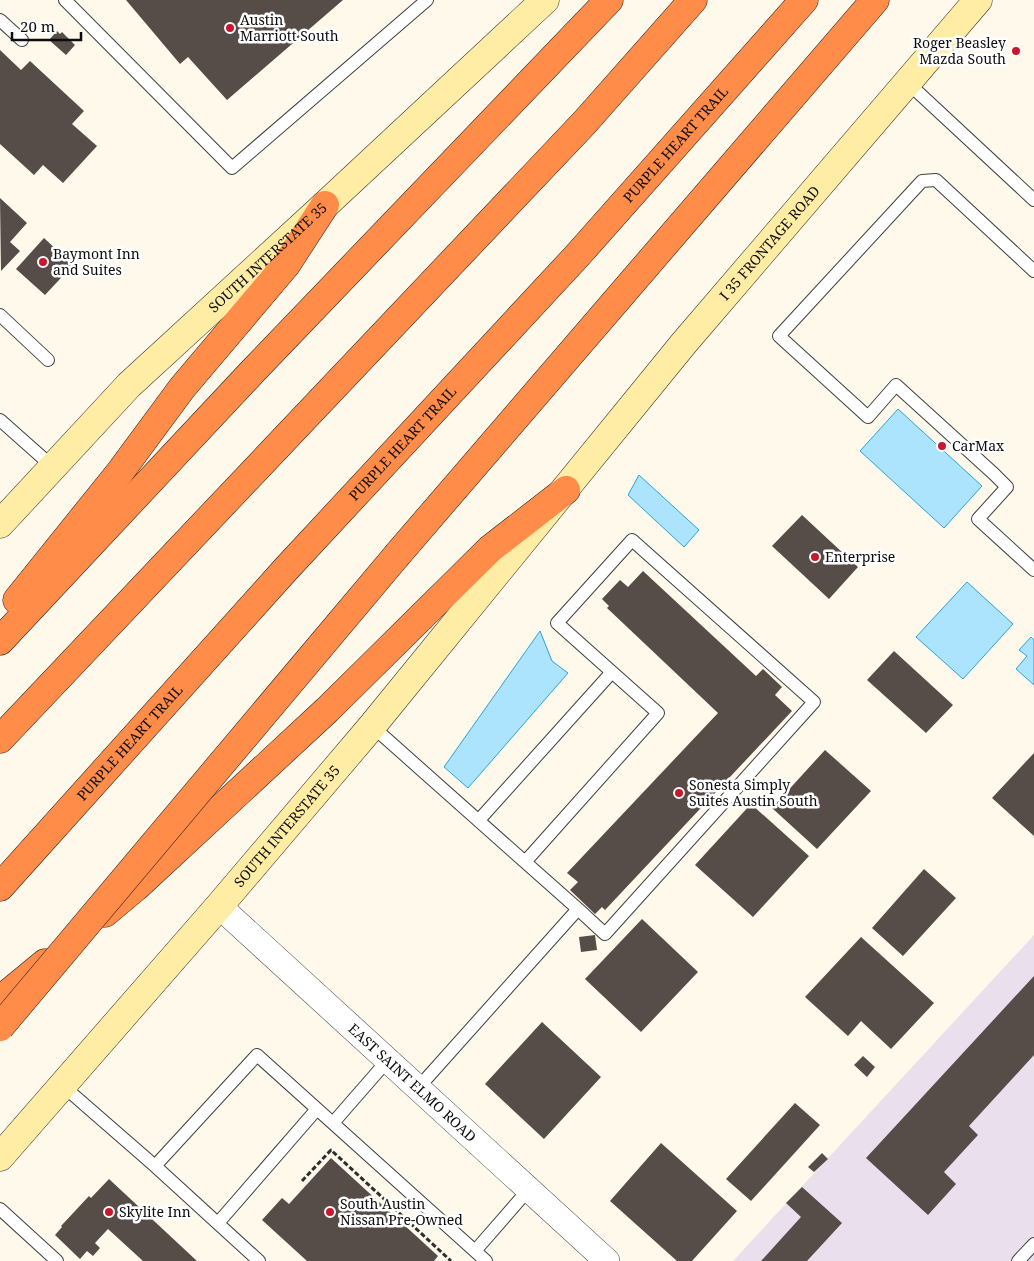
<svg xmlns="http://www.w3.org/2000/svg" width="1034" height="1261" viewBox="0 0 1034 1261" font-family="'Noto Serif',serif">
	<rect width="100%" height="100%" fill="#fff9eb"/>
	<path fill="#eadfec" d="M1034,935V1261H733Z"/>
	<path fill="#abe4fc" stroke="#2ba3d9" d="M898,409L982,486L944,528L860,451Z
		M639,475L699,530L684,547L628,495Z
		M967,582L1013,624L963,679L916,637Z
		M540,631L552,661L568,673L468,788L444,767Z
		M1031,637L1034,640V685L1016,669L1027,656L1019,650Z"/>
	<path fill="#564c48" d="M126,0H343L227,100L188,57L180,64Z
		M57,31L60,34L62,32L75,45L66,55L49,40Z
		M0,50L21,70L30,61L84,111L72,124L97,146L63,183L43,165L34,175L0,144Z
		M0,198L27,223L10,242L20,251L1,271Z
		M44,238L73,265L45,295L16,269Z
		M802,515L858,567L829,599L772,546Z
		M643,571L756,676L763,669L782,687L775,695L792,711L605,910L602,907L595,914L570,890L578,882L567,873L718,713L607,608L609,606L602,599L620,580L628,587Z
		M894,651L953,705L926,733L867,680Z
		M825,750L871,791L817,849L772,808Z
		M1034,753V836L992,798Z
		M751,804L809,856L753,917L695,865Z
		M924,869L956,898L903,956L872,928Z
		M642,919L698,972L641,1032L585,979Z
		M595,935L597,950L581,952L579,937Z
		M861,937L934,1003L891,1049L861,1021L848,1036L805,997Z
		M1034,976V1055L969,1126L978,1135L944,1172L956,1184L928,1215L866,1158Z
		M542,1022L601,1077L544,1139L485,1084Z
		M863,1056L875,1067L867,1077L854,1065Z
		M795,1103L820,1125L751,1201L726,1179Z
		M661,1143L737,1211L692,1261H677L610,1201Z
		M822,1153L828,1159L814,1172L808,1167Z
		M331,1158L438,1256L434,1261H307L262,1220L282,1198L289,1204Z
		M109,1179L197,1261H143L108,1229L95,1243L100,1248L93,1256L87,1251L80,1259L55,1235L62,1227L61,1226L89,1196L91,1198Z
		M802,1187L842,1223L807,1261H761L801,1217L786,1203Z"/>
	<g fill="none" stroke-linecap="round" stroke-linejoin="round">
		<defs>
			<path id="lane" d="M65,0L232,168L427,0
				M0,20L22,40
				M907,82L1034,200
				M1034,271L936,180L922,181L779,336L868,417L896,385L994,474L1007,487L978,519L1034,570
				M0,315L48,360
				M0,420L53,467
				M372,726L525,862L658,713L612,672L479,820
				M578,909L605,934L814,702L632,540L557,623L612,672
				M62,1085L155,1166L259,1261
				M418,1088L578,909L525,862
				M333,1123L387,1061
				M155,1166L257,1055L486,1261
				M0,1209L57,1261
				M218,1223L317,1109
				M475,1251L529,1189
				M1018,1261L1034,1244"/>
			<g id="street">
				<path id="s1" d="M219,906L607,1261"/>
			</g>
			<g id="secondary">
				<path id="s2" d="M0,524L129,385L325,205L545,0"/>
				<path id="s3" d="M0,1157L219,906L372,726L684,343L978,0"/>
			</g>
			<g id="highway">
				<path d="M398,554L875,0"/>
				<path d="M17,600L120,472L182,388L286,265L325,205"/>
				<path d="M0,641L253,371L609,0"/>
				<path d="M0,739L585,122L693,0"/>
				<path id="s4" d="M0,887L286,569L576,257L804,0"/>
				<path d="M105,913L136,887L327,710L490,549L566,490"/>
				<path d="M0,1000L45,963"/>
			</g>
		</defs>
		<use href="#lane" stroke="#3f3f3f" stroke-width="14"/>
		<use href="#street" stroke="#3f3f3f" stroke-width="26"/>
		<use href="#secondary" stroke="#2e2e2e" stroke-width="29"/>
		<use href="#highway" stroke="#1d1d1d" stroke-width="29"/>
		<path stroke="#2e2e2e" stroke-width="3" stroke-dasharray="5 2.5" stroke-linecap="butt" d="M302,1181L331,1150L451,1261"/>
		<use href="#lane" stroke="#fff" stroke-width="12"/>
		<use href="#street" stroke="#fff" stroke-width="25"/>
		<use href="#secondary" stroke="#ffeda6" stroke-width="28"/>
		<use href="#highway" stroke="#ff8c49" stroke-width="28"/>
		<defs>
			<path id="highway-bridge" d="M0,1027L398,554"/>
		</defs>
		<use href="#highway-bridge" stroke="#1d1d1d" stroke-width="29" stroke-linecap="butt"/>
		<use href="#highway-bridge" stroke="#ff8c49" stroke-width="28"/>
	</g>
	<g fill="#c81830" stroke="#fff" stroke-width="2">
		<circle cx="230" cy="28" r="5"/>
		<circle cx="1016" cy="51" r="5"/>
		<circle cx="43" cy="262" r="5"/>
		<circle cx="942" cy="446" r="5"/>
		<circle cx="815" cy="557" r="5"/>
		<circle cx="679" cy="793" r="5"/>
		<circle cx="109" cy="1212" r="5"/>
		<circle cx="330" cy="1212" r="5"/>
	</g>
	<g text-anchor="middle" stroke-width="5" stroke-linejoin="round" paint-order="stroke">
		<g font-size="14" fill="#0c0c0c" stroke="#fff" text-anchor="start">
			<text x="240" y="25">Austin<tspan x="240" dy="16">Marriott South</tspan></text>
			<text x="1006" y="48" text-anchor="end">Roger Beasley<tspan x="1006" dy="16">Mazda South</tspan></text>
			<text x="53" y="259">Baymont Inn<tspan x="53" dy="16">and Suites</tspan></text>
			<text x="952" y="451">CarMax</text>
			<text x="825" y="562">Enterprise</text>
			<text x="689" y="790">Sonesta Simply<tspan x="689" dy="16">Suites Austin South</tspan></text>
			<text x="340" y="1209">South Austin<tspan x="340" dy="16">Nissan Pre-Owned</tspan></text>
			<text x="119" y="1217">Skylite Inn</text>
		</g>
		<g font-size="14" fill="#0c0c0c" stroke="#fff">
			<text dy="5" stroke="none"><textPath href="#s4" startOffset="1004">PURPLE HEART TRAIL</textPath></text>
			<text dy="5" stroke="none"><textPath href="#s3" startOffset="1195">I 35 FRONTAGE ROAD</textPath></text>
			<text dy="5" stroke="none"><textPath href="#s2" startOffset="378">SOUTH INTERSTATE 35</textPath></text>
			<text dy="5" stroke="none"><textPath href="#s4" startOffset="599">PURPLE HEART TRAIL</textPath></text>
			<text dy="5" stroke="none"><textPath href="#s4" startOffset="194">PURPLE HEART TRAIL</textPath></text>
			<text dy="5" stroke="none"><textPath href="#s3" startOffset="438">SOUTH INTERSTATE 35</textPath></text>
			<text dy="5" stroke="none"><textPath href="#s1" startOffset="262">EAST SAINT ELMO ROAD</textPath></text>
		</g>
	</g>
	<path d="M12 32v8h69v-8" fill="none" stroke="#0c0c0c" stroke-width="2.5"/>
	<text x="20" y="32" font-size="15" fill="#0c0c0c" stroke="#ffffff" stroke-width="4" paint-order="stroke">20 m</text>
</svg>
